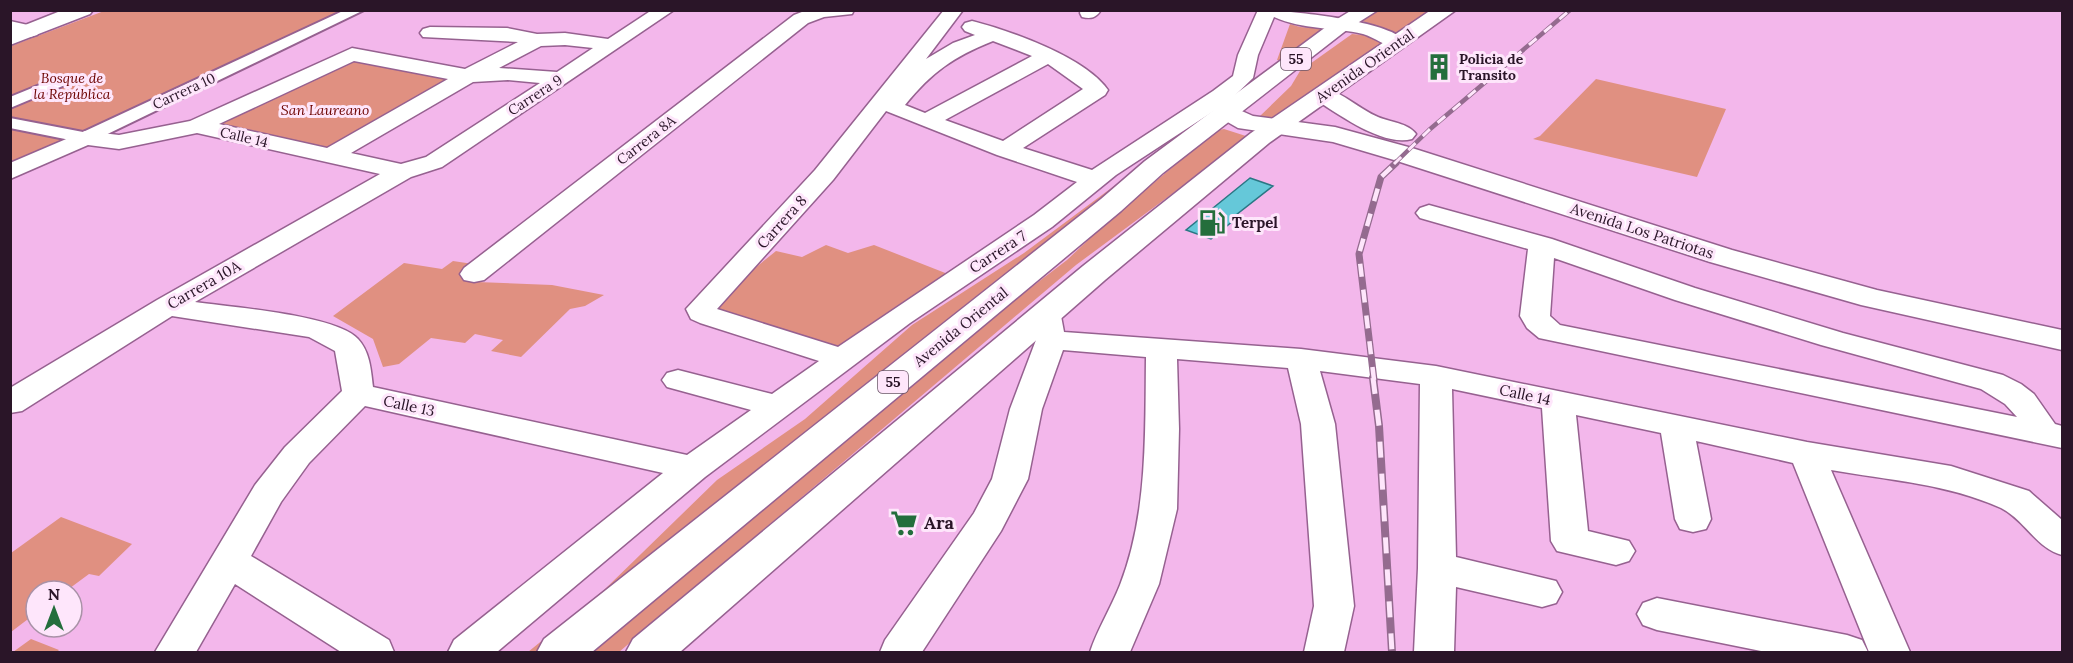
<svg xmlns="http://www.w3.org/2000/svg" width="2073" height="663" viewBox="0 0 2073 663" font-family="Lora,serif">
	<rect width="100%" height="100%" fill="#f3b7eb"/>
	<path fill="#e09081" d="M104,11H362L11,180V46Z
		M1379,11H1431L1398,33L1359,20Z
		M1290,24L1300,27L1325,29L1281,61L1277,60Z
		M1352,34L1373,36L1382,39L1383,44L1277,121L1263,120L1260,116L1291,86L1300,71Z
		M347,61L468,76L327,149L209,125Z
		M1596,79L1726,109L1697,177L1533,139L1540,136Z
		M1224,129L1249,137L1076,265L619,652H585L966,337L1067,260L1106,223L1207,138L1219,130Z
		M1153,157L554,652H528L604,590L717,480L805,419L912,325L1024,253Z
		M826,245L848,253L874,245L958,278L845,356L702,311L776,251L802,257Z
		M453,261L473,264L461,274L477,282L552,285L604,295L585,306L570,309L521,357L491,351L503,340L475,334L465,343L431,338L399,364L383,367L373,339L333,316L404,263L442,269Z
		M61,517L132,544L99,576L89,574L66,591H36V613L11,632V553Z
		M31,639L59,650L57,652H13Z"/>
	<path fill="#65c8d9" stroke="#2a7784" stroke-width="1.5" d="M1250,178L1273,186L1236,215L1239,216L1211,239L1186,230Z"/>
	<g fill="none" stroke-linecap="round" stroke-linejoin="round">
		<defs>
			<path id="pedestrian" d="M345,10H364L91,142L85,143L10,128V118L83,132Z
				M59,77L67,82L65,85L10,108V97Z"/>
			<path id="minor" d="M652,10H674L442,167L411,177L195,302C229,307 337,315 358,339C370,352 371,370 373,387L687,455L751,410L667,387L662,380L667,373L678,370L772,394L819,361L700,323L691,319L686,309L815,170L944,10H963L926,59L953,43L975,35L965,31L962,27L965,23L972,21C1011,31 1085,57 1108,90L1105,95L1023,148L1092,170L1213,91L1233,76L1238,55L1258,10C1286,10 1391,20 1406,42L1403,46C1388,50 1377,38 1363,34C1334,27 1303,30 1274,17L1258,55L1253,78L1229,101L1116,175L1052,227L910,323L705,477L497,652H448L454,640L663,473L365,406L309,463L281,502L251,556L389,640L394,652H341L235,584L196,652H155L255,485L285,447L342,391L335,351L309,337L172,316L22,411L10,413V388L157,300L380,174L197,133L119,149L88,145L10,179V163L85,131L119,135L190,121L352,48L465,69L518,42L423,37L420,33L423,29L430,27L507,28L537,34L565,33L608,39ZM993,41L1032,56L925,113L905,105C932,72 953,57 993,41ZM565,45L593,48L557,72L499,68L541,46ZM354,61L448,79L327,148L219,124ZM1048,64L1083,89L1003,141L945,120ZM508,80L540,83L426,157L401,164L351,153L473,82ZM886,111L997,155L1077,182L1034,215L838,347L717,309L833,180Z
				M807,10H854L852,14L824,17L808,23L484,280L474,282L464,280L460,274L464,268L794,15Z
				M1081,10H1101C1096,18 1091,19 1082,17L1080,13Z
				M10,21L37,27L40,31L37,35L30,37L10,33Z
				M1429,205L1552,239L1695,288L1843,333L2003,375L2021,384L2034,394L2055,424L2062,426V448L1539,338L1527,328L1520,316L1528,249L1420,218L1416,213L1420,208ZM1554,258L1675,300L1821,345L1981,389L2005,404L2017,417L1560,325L1550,316Z
				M1046,307L1056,310L1061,316L1064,332L1301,349L1436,366L1807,442L1951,466L2029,491L2062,520V555C2036,548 2025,520 2001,508C1949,484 1887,480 1831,470L1910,652H1869L1793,463L1696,441L1711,519L1706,529L1693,532L1680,529L1675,519L1661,433L1576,415L1588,531L1629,541L1635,551L1629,561L1616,565L1557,551L1551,541L1542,408L1452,389L1456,557L1556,581L1562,592L1556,603L1542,607L1456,587L1454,652H1414L1418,568L1420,384L1320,371L1335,424L1354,606L1344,652H1304L1314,606L1301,424L1288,368L1177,359L1179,429L1177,509L1159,584L1130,652H1090C1097,630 1111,608 1120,585C1148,513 1145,433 1146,357L1063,350L1042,409L1028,479L1001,531L922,652H880L885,640L974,513L992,479L1010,409L1036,340L1031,316L1036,310Z
				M1657,598L1847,635L1862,640L1868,652H1766L1657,630L1643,625L1637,614L1643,603Z"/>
			<path id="secondary" d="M63,10H93L90,14L10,45V31Z
				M1324,88C1344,93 1359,109 1378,117C1390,122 1408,123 1416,134L1412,139C1383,147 1340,115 1316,100L1312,95L1316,90Z
				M1226,104L1253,116L1335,127L1412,148L1732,250L1877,290L2062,330V350L1861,305L1710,262L1394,160L1333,142L1238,128L1217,116L1214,111L1217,106Z"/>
			<path id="primary" d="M1352,10H1378L1348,29L1163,173L1121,211L592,652H537L544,639L1101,199L1145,161L1334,21Z
				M1431,10H1456L1269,143L1105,280L680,652H626L633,639L1083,266L1251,133Z"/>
		</defs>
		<use href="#pedestrian" stroke="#966190" stroke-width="4"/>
		<use href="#minor" stroke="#966190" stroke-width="3"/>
		<use href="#secondary" stroke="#966190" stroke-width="3"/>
		<use href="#primary" stroke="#966190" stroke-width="3"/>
		<use href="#pedestrian" fill="#fff" fill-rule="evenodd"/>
		<use href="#minor" fill="#fff" fill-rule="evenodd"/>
		<use href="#secondary" fill="#fff" fill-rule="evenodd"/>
		<use href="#primary" fill="#fff" fill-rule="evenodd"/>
		<defs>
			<path id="rail-far2" d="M1394,164L1429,130L1570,10"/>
			<path id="rail-far1" d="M1374,380L1359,254L1381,177L1396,163"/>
			<path id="rail" d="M1373,378L1379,426L1392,652"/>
		</defs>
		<use href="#rail-far2" stroke="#946b8f" stroke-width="4.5"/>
		<use href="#rail-far1" stroke="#946b8f" stroke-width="7"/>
		<use href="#rail" stroke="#946b8f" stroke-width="8"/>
		<use href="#rail-far2" stroke="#fee6fb" stroke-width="3" stroke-dasharray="10" stroke-linecap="butt"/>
		<use href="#rail-far1" stroke="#fee6fb" stroke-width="4.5" stroke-dasharray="13" stroke-linecap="butt"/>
		<use href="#rail" stroke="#fee6fb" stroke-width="5" stroke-dasharray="16" stroke-linecap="butt"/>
	</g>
	<defs>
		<symbol id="building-bare" viewBox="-9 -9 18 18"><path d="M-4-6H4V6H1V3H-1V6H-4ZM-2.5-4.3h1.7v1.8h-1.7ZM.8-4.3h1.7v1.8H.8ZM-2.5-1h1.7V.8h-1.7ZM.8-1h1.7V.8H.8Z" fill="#246e3c" stroke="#fee6fb" stroke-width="2.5" paint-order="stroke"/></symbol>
		<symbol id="fuel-bare" viewBox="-9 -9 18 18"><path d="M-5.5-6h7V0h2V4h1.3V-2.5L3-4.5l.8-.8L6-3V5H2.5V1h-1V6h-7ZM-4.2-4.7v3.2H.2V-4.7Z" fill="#246e3c" stroke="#fee6fb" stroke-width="2.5" paint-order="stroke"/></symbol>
		<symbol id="supermarket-bare" viewBox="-9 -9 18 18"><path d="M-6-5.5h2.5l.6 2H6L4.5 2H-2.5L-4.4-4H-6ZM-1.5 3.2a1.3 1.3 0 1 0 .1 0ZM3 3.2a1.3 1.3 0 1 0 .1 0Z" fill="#246e3c" stroke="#fee6fb" stroke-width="2.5" paint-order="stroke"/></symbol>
	</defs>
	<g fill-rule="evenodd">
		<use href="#building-bare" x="1420" y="48" width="38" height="38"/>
		<use href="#fuel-bare" x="1193" y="204" width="38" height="38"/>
		<use href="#supermarket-bare" x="885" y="504" width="38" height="38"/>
	</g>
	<g text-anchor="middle" stroke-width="6" stroke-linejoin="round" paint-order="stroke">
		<g fill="#fee6fb" stroke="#6a5467" stroke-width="1.5">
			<rect x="1281" y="48" width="30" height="22" rx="4.5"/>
			<rect x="878" y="371" width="30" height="22" rx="4.5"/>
		</g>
		<g font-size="14" font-weight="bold" fill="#2a1528">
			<text x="1296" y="64">55</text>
			<text x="893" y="387">55</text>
		</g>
		<g font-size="14" font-weight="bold" fill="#2a1528" stroke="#fee6fb" text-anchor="start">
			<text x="1459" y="64">Policia de<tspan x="1459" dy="16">Transito</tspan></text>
		</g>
		<g font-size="14" font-style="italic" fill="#6d0300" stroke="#fee6fb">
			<text x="72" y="83">Bosque de<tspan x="72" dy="16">la República</tspan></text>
			<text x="325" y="115">San Laureano</text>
		</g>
		<g font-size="14" fill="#2a1528" stroke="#fee6fb">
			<text transform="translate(184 91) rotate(-25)" y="5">Carrera 10</text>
			<text transform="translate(535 95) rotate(-33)" y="5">Carrera 9</text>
			<text transform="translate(244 137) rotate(13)" y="5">Calle 14</text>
			<text transform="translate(646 140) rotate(-38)" y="5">Carrera 8A</text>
		</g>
		<g font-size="15" fill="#2a1528" stroke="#fee6fb">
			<text transform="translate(1365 66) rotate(-35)" y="5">Avenida Oriental</text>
			<text transform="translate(782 222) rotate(-48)" y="5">Carrera 8</text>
			<text transform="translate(1642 231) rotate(18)" y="5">Avenida Los Patriotas</text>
			<text transform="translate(998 252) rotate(-33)" y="5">Carrera 7</text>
			<text transform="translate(204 285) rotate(-30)" y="5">Carrera 10A</text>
			<text transform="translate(961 327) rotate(-39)" y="5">Avenida Oriental</text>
			<text transform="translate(1525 395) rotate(12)" y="5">Calle 14</text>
			<text transform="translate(409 406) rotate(12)" y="5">Calle 13</text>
		</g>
		<g font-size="15" font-weight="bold" fill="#2a1528" stroke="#fee6fb" text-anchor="start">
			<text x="1232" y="228">Terpel</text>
		</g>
		<g font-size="18" font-weight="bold" fill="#2a1528" stroke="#fee6fb" text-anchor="start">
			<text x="924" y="529">Ara</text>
		</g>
	</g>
	<rect width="2073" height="663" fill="none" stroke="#2a1528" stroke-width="24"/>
	<g transform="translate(54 609)"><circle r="28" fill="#fee6fb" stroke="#a992a7" stroke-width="1.5"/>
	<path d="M0-4.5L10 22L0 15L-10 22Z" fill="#246e3c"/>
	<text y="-9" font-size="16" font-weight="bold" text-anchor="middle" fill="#2a1528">N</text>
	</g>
</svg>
